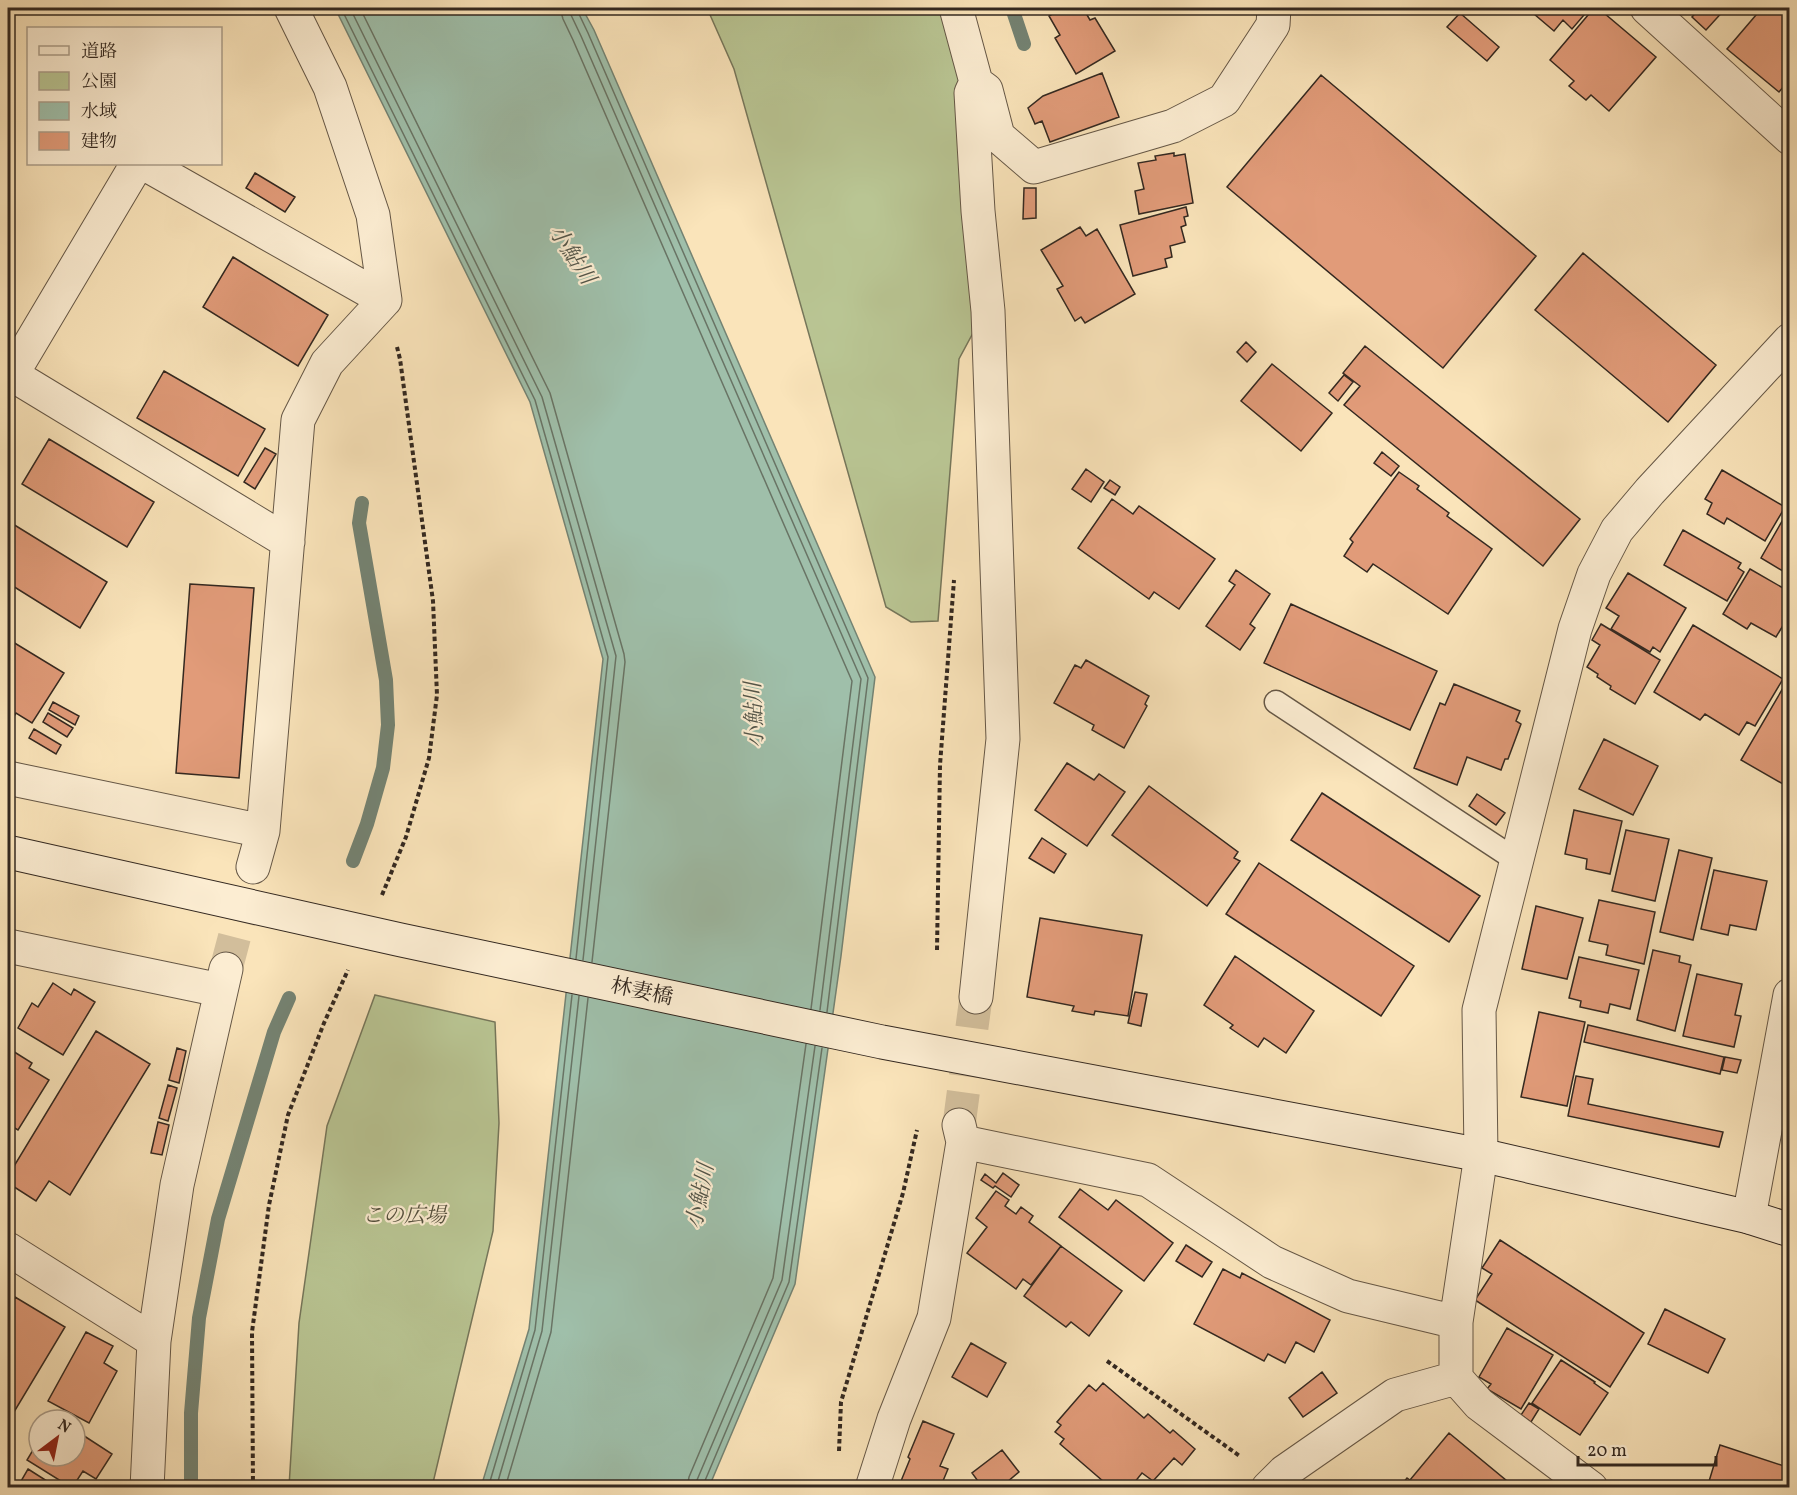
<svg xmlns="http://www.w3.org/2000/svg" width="1797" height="1495" viewBox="0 0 1797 1495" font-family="Vollkorn,'Noto Serif JP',serif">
	<rect width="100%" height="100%" fill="#fae4ba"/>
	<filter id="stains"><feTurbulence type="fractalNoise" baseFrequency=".00333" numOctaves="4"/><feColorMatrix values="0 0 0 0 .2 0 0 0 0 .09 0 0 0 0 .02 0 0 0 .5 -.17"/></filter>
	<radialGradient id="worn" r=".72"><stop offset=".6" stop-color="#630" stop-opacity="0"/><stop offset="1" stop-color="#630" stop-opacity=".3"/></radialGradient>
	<path fill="#b9c593" stroke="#76765a" stroke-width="1.5" d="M707,8H943L960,73L974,331L959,359L938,621L911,622L886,607L734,69Z
		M375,995L495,1022L499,1123L493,1231L432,1487H289L299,1323L327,1126Z"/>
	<path fill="#9fbfaa" stroke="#748373" stroke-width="1.5" d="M335,8H582L594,30L875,677L841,956L795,1284L709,1487H481L529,1329L603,659L530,402Z"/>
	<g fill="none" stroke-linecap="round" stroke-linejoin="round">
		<path stroke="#697465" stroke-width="1.5" d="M341,8L535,400L608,657L576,959
			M350,8L542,397L616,656L583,960
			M360,8L550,393L624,654L625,662L592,962
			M560,8L563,19L573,40L852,681L811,1009
			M570,8L571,15L581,36L861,679L820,1010
			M577,8L578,12L588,33L868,678L827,1012
			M488,1488L535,1330L572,995
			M496,1488L542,1331L579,996
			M505,1488L551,1332L588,998
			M687,1488L689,1477L773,1278L806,1044
			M696,1488L697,1480L782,1280L815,1046
			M704,1488V1483L789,1282L822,1048"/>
		<path stroke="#748373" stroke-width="14" d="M1012,8L1024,44
			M353,861L367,824L383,768L388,725L386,680L359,523L362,503
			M191,1488V1413L199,1318L218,1219L274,1032L289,998"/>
	</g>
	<path fill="#e19b79" stroke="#332820" stroke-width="1.5" d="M1063,8H1083L1090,20L1095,18L1115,51L1076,74L1055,38L1060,35L1049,16Z
		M1527,8H1590L1572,29L1563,20L1554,31Z
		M1594,8H1598L1656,57L1609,111L1591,95L1586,100L1569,86L1574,81L1550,60Z
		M1700,8H1726L1706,30L1692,17Z
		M1762,8H1790V67L1787,69L1790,71V79L1779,92L1727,49Z
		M1460,13L1499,47L1487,61L1447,27Z
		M1102,73L1119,117L1050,142L1042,121L1035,124L1028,108L1043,96Z
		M1321,75L1536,256L1443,368L1227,187Z
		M1174,153V156L1185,154L1193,203L1139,214L1135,191L1144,189L1138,163L1156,160L1155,156Z
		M255,173L295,197L285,212L246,188Z
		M1024,188H1036V218L1023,219Z
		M1186,207L1188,216L1184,217L1186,225L1181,227L1185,242L1170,246L1172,257L1165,259L1167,267L1133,276L1120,225Z
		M1080,227L1086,236L1097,229L1135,294L1085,323L1081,317L1075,321L1057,289L1063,286L1041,250Z
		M1583,253L1716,365L1668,422L1535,310Z
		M233,257L328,315L298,366L203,307Z
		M1246,342L1256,352L1247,362L1237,352Z
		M1365,346L1580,519L1543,566L1344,405L1360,386L1343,373Z
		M1272,364L1332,413L1301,451L1241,401Z
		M164,371L265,429L238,476L137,418Z
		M1344,375L1353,382L1338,401L1329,393Z
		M49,439L154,502L127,547L22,484Z
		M265,448L276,454L255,489L244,482Z
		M1382,452L1399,466L1391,476L1374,463Z
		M1086,469L1104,482L1091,502L1072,489Z
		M1722,470L1785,507L1765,541L1727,518L1724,524L1707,514L1712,503L1705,499Z
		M1399,472L1419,486L1417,489L1449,513L1447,516L1492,549L1448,614L1373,564L1367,572L1344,556L1353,542L1350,539Z
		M1110,480L1120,487L1115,495L1104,488Z
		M1112,499L1133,514L1139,506L1215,559L1179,609L1154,592L1149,599L1078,548Z
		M1789,509L1790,570L1788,569L1786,573L1761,558Z
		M8,521L107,582L80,628L8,583Z
		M1683,530L1741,563L1738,568L1744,572L1727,601L1664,565Z
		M1750,569L1790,592V614L1776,637L1751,623L1747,629L1723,614Z
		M1236,570L1270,594L1250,624L1255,628L1240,650L1206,626L1235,585L1229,581Z
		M1628,573L1686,608L1660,652L1653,647L1650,652L1611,629L1619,616L1606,608Z
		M190,584L254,588L239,778L176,773Z
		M1291,604L1437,671L1410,730L1264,663Z
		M1601,624L1660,660L1635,704L1610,689L1611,686L1597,677L1598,674L1587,667L1600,645L1592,640Z
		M1693,625L1783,679L1755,726L1747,722L1739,735L1705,714L1700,720L1654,692Z
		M8,639L64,673L32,723L16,713L13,718L8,715Z
		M1086,660L1149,696L1145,704L1147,706L1124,748L1092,730L1094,725L1054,703L1075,665L1081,668Z
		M1790,676V788L1741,760Z
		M1454,684L1520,711L1516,721L1521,724L1508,759H1505L1501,770L1467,757L1457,785L1414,768L1440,703L1445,705Z
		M53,702L79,716L75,725L49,710Z
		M48,713L73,728L67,737L43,722Z
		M34,729L61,745L56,754L29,738Z
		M1604,739L1658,766L1633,815L1579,789Z
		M1067,763L1094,780L1099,774L1125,792L1087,846L1035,810Z
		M1149,786L1238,852L1234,858L1240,861L1207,906L1112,835Z
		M1322,793L1480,896L1449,942L1291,840Z
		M1477,794L1505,813L1496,825L1469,806Z
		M1574,810L1622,821L1610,874L1586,869L1587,859L1565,854Z
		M1626,830L1669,839L1655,901L1612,891Z
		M1042,838L1066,854L1054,873L1029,858Z
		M1679,850L1712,858L1693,940L1660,932Z
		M1259,863L1414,966L1381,1016L1226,914Z
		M1714,870L1767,881L1756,930L1730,925L1728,935L1701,929Z
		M1599,900L1655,912L1644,964L1606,955L1608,945L1589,941Z
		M1536,906L1583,918L1567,979L1522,969Z
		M1040,918L1142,935L1128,1016L1095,1011L1094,1015L1072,1011L1074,1006L1027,997Z
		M1653,950L1680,956L1679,962L1691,965L1675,1031L1637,1020Z
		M1235,956L1314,1011L1286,1053L1264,1038L1258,1047L1230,1028L1233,1025L1204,1005Z
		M1579,957L1639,970L1630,1009L1610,1004L1608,1013L1580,1007L1581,1001L1569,998Z
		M1697,974L1742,984L1735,1015L1741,1016L1734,1047L1683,1036Z
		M53,983L71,995L74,989L95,1002L63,1055L18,1028L32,1003L38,1007Z
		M1135,992L1147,994L1141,1026L1128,1023Z
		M1539,1012L1585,1022L1567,1106L1521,1097Z
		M1588,1025L1724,1057L1720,1074L1584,1042Z
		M96,1031L150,1064L70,1195L49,1181L36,1201L8,1183V1176Z
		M8,1048L32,1063L29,1068L49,1080L18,1130L8,1124Z
		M177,1048L186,1051L179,1083L169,1080Z
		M1725,1057L1741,1060L1737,1073L1722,1070Z
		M1576,1076L1593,1079L1588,1104L1723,1132L1719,1147L1568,1116Z
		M168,1085L177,1088L168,1121L159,1118Z
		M158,1122L169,1125L162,1155L151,1153Z
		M1003,1173L1019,1185L1011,1197L995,1186L993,1188L981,1180L985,1174L996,1183Z
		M1080,1189L1108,1210L1116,1200L1173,1243L1144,1281L1059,1217Z
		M996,1191L1009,1200L1005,1206L1016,1214L1021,1207L1033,1216L1029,1222L1061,1246L1031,1285L1023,1279L1016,1289L967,1253L987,1227L976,1218Z
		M1500,1240L1644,1333L1610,1387L1475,1300L1492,1274L1482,1268Z
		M1186,1245L1212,1262L1202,1277L1176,1261Z
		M1061,1246L1122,1291L1089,1336L1071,1322L1066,1327L1024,1296Z
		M1223,1269L1240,1278L1242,1273L1330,1320L1314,1352L1296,1342L1285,1363L1268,1354L1264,1361L1194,1324Z
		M15,1297L65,1327L8,1422V1309Z
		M1665,1309L1725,1339L1708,1373L1648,1344Z
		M1507,1328L1553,1355L1521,1409L1487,1389L1491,1384L1479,1377Z
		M86,1332L113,1346L104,1363L117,1371L89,1423L48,1401Z
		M971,1343L1006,1363L987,1397L952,1377Z
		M1561,1360L1595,1382L1594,1383L1608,1393L1580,1435L1532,1403Z
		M1322,1372L1337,1393L1303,1417L1289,1398Z
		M1103,1383L1144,1418L1148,1414L1170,1433L1173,1430L1195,1449L1182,1465L1174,1458L1153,1481L1142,1473L1130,1488H1111L1060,1444L1064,1439L1055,1432L1061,1425L1057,1422L1089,1385L1096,1391Z
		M1529,1403L1539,1409L1531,1422L1521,1415Z
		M923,1421L954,1434L940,1466L948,1469L940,1488H916L901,1481L910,1459L908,1457Z
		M75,1430L112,1454L96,1479L83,1471L72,1488L27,1460L39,1440V1456H75Z
		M1449,1433L1507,1481L1504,1486L1506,1488H1399L1407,1478L1410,1480Z
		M1720,1445L1790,1468V1488H1707Z
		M1002,1450L1019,1472L1000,1488H983L972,1473Z
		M28,1469L58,1488H17Z"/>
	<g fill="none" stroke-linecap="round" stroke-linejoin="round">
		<path stroke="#d2be9b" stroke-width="33" stroke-dasharray="33 16" stroke-linecap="butt" d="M226,969L253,867
			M959,1125L976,997"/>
		<defs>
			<path id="lane" d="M1276,702L1516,860"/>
			<path id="street" d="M291,8L330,87L373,215L385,300
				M956,8L976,82L971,93L978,211L988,311L1003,739L976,997
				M1647,8L1790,138
				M982,87L986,90L998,136L1034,167L1173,126L1224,100L1273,25L1274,8
				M145,164L385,300
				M11,374L288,542
				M8,381L137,164
				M8,778L263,831
				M253,867L263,831L298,420L327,363L385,300
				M8,946L220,990
				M963,1142L1148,1180L1272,1262L1348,1296L1456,1322
				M1749,1217L1790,995
				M8,1249L154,1341
				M147,1488L154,1341L177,1185L226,969
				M872,1488L894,1419L934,1318L963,1142L959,1125
				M1268,1488L1284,1472L1395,1395L1456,1378
				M1591,1488L1479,1404L1456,1378V1322L1481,1155L1479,1010L1575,629L1594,574L1617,530L1650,491L1790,340"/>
			<path id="secondary" d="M8,852L401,940L882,1042L1481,1155L1749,1217L1790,1230"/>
		</defs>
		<use href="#lane" stroke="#655746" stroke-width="25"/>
		<use href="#street" stroke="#655746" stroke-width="35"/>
		<use href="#secondary" stroke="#332820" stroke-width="35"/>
		<path stroke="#332820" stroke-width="4" stroke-dasharray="4.5 3" stroke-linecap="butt" d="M382,895L406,837L429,758L437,695L433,601L400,359L397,347
			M937,950L940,765L954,580
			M1107,1361L1241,1457
			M839,1451L841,1402L903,1193L917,1130
			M253,1488L252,1332L269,1205L288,1115L324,1023L348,970"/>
		<use href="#lane" stroke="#fcedd2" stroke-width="22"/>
		<use href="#street" stroke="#fcedd2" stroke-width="33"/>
		<use href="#secondary" stroke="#fcedd2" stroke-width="33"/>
	</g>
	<g text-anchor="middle" stroke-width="4.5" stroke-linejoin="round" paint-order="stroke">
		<g font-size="21" fill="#332820" stroke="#fcedd2">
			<text transform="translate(642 991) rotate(12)" y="7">林妻橋</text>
		</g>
		<g font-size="21" font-style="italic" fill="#544f3d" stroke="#fcedd2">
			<text x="404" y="1222">この広場</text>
		</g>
		<g font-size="22" font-style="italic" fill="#535549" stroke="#fcedd2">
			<text transform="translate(573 254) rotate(57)" y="8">小鮎川</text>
			<text transform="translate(753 715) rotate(-92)" y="8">小鮎川</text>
			<text transform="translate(699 1196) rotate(-79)" y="8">小鮎川</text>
		</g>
	</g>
	<rect width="1797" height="1495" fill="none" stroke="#fae4ba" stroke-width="30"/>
	<rect x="9" y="9" width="1779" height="1477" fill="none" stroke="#332820" stroke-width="3"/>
	<rect x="15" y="15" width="1767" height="1465" fill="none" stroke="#332820" stroke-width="1.5"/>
	<rect x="27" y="27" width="195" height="138" fill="#fcedd2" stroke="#ac9e8b" stroke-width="1.5"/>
	<rect x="39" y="46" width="30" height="9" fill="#fcedd2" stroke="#ac9e8b" stroke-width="1.5"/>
	<text x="81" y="57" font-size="18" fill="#332820">道路</text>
	<rect x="39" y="72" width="30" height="18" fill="#b9c593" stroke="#ac9e8b" stroke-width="1.5"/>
	<text x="81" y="87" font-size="18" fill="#332820">公園</text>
	<rect x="39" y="102" width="30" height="18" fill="#9fbfaa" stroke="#ac9e8b" stroke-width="1.5"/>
	<text x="81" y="117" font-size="18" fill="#332820">水域</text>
	<rect x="39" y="132" width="30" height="18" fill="#e19b79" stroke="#ac9e8b" stroke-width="1.5"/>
	<text x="81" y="147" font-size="18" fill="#332820">建物</text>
	<g transform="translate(57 1438) rotate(32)"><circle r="28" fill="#fcedd2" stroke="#ac9e8b" stroke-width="1.5"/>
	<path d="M0-4.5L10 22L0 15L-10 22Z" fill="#8f2418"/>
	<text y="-9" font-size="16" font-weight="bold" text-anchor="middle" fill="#332820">N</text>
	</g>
	<path d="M1578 1456v9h138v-9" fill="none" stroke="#332820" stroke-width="3"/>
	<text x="1587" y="1456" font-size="18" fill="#332820" stroke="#fcedd2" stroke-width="4.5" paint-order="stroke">20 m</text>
	<rect width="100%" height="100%" filter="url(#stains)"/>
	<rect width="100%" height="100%" fill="url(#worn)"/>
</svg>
